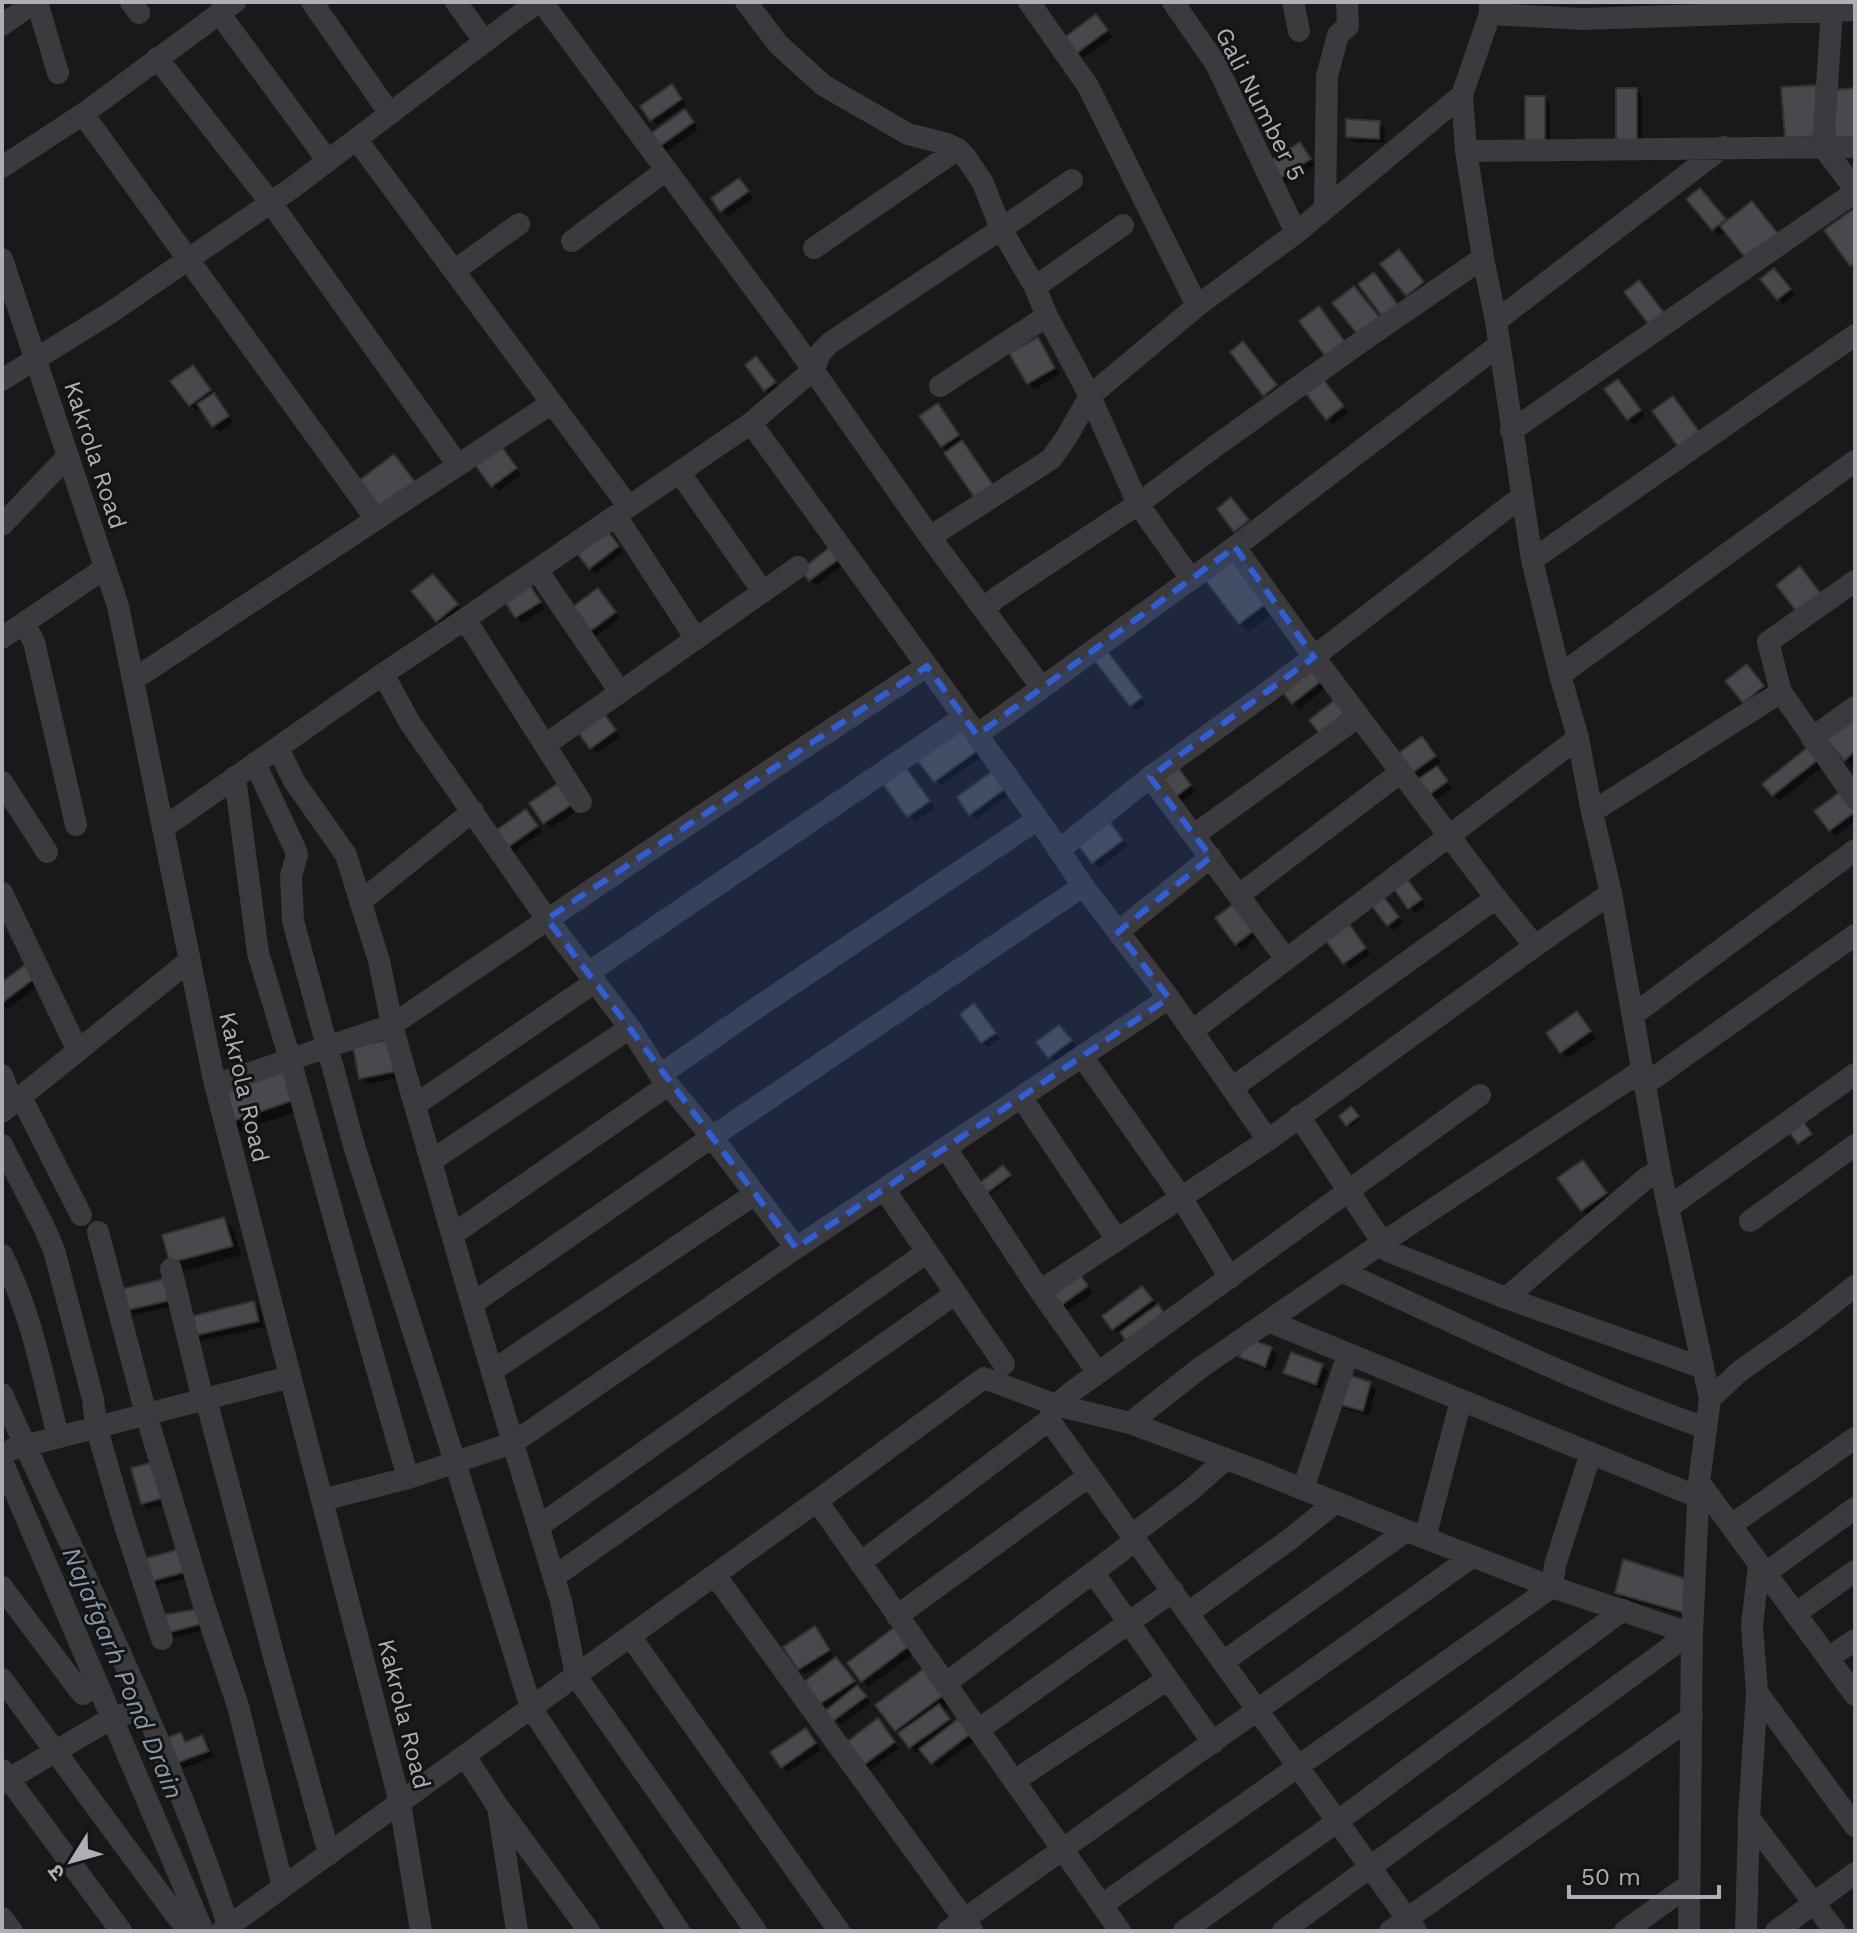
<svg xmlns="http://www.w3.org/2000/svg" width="1857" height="1933" viewBox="0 0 1857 1933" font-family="'Work Sans','Noto Sans Devanagari',sans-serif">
	<rect width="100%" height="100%" fill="#19191a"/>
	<path fill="#0007" d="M1102,22L1112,37L1080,60L1075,54Z
		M1636,90L1642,96V147H1624Z
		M677,93L686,105L657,125L652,119Z
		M1544,98L1550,104V148H1532Z
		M690,117L698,129L663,154L658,148Z
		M1379,123L1385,129L1384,143L1354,142L1348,136Z
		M1300,144L1315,165L1283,185L1278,180Z
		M744,186L753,198L728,216L722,211Z
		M1706,196L1728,223L1726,230L1719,235L1689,199Z
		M1405,258L1429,289L1413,301L1407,295Z
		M1779,276L1795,295L1784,304L1778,299Z
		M1037,340L1043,345L1060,374L1034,389L1029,383Z
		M1249,350L1281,392L1271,400L1265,394Z
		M762,364L780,389L771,395L765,389Z
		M198,373L233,422L219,432L201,407L196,411L173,382Z
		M1329,387L1348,413L1333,424L1328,419Z
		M1624,387L1645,416L1634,425L1607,390Z
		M943,412L963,442L948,452L942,446Z
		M502,449L521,475L499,491L493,485Z
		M609,534L623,552L596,573L590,568Z
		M830,550L843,565L816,586L804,570Z
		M1235,561L1276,612L1249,632L1240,623Z
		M439,582L462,611L443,626L437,621Z
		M527,583L545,608L522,623L516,617Z
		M604,596L620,618L592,639L570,611Z
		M1113,659L1146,704L1137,711L1131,705Z
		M1309,669L1325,688L1299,709L1293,703Z
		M1752,672L1769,693L1750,708L1728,681Z
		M605,715L620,737L597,753L591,748Z
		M1855,717V771L1845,759Z
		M962,731L982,756L941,786L936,780Z
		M1422,739L1441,762L1435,766L1452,788L1436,799L1419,777L1416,780L1410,774Z
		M1807,750L1822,767L1779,801L1765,784Z
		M1178,769L1195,792L1181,802L1175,796Z
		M910,773L935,808L915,822L884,781Z
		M993,774L1010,795L976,819L971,814Z
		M559,784L578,810L551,828L545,823Z
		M1846,800L1855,812V821L1836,836L1830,830Z
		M532,818L542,832L514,852L508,847Z
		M1115,829L1128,846L1099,868L1081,845Z
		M1410,883L1426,905L1415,913L1410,907Z
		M1386,901L1403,923L1394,930L1388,925Z
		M1236,905L1260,935L1242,949L1236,944Z
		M1353,930L1370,954L1350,969L1327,939Z
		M26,967L41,984L7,1009L2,1005V985Z
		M980,1011L1000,1039L988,1047L983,1042Z
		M1583,1019L1596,1038L1567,1058L1549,1034Z
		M1065,1033L1076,1047L1056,1063L1039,1043Z
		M355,1048L403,1077L367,1084L361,1078Z
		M295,1080L305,1109L239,1131L230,1122Z
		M1351,1108L1360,1119L1350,1127L1341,1116Z
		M1798,1119L1812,1137L1802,1145L1788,1127Z
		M1003,1168L1012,1178L987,1196L979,1186Z
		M1589,1168L1611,1199L1588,1215L1583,1210Z
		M224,1219L233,1229L241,1255L181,1272L172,1262Z
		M1076,1271L1093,1293L1066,1311L1061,1305Z
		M167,1280L177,1305L134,1315L129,1309Z
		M1148,1294L1158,1307L1119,1334L1114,1329Z
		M254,1303L260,1309L264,1327L200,1341L195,1335Z
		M1271,1349L1277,1355L1271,1371L1247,1363L1241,1357Z
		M1322,1366L1328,1371L1321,1389L1291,1378L1286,1372Z
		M1370,1384L1376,1389L1369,1415L1345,1409L1339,1403Z
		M133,1470L168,1503L148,1509L142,1503Z
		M179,1551L189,1578L156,1586L151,1581Z
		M1617,1592L1694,1612L1693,1618L1623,1598Z
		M198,1611L205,1630L175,1638L169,1632Z
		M895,1630L914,1653L868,1687L850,1664Z
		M820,1634L834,1656L805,1674L799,1669Z
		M842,1665L871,1703L841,1725L822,1703Z
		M926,1670L953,1704L943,1711L954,1725L958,1722L974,1741L938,1768L922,1749L916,1753L911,1747L878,1705Z
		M883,1727L899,1748L868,1771L847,1744Z
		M181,1735L188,1743L202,1738L208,1743L213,1757L184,1768L178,1762Z
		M811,1736L821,1750L788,1772L782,1767Z"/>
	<path fill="#48494c" stroke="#333336" stroke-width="2" d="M1096,14L1108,30L1073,56L1061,40Z
		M672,84L682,99L650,121L640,106Z
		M1816,85L1820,136L1785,138L1781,87Z
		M1616,88H1637V142H1616Z
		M1855,88V137L1835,138L1832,90Z
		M1525,96H1545V143H1525Z
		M685,109L694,122L656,149L647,136Z
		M1346,119L1380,121L1379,139L1346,137Z
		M1300,142L1311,159L1276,181L1266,163Z
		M739,178L749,191L720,212L711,198Z
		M1700,188L1726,219L1712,230L1686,199Z
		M1752,201L1779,235L1747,260L1720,226Z
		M1855,208V263L1850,266L1824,230Z
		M1399,249L1424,282L1406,296L1380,264Z
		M1774,268L1791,289L1777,300L1760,279Z
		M1374,272L1400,308L1385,320L1358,284Z
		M1639,280L1665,314L1650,326L1624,292Z
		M1354,286L1381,319L1359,336L1332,303Z
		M1319,306L1348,346L1328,360L1299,321Z
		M1038,337L1055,368L1027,384L1009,353Z
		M1243,341L1277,385L1263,396L1230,352Z
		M756,356L776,382L764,391L745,365Z
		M193,365L211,390L189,406L170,381Z
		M1323,379L1344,406L1326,420L1305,392Z
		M1618,379L1641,410L1627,420L1604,389Z
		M214,393L229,416L212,427L197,404Z
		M1673,396L1700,433L1679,448L1652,411Z
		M938,403L959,435L941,447L919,416Z
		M497,440L517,468L491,487L471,459Z
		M962,440L995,488L977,501L944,453Z
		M394,454L418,486L379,515L356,483Z
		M1231,497L1249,520L1234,532L1217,509Z
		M603,525L619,546L589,569L573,548Z
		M830,547L839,559L809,581L801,570Z
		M1235,559L1268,602L1239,624L1206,581Z
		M1800,566L1821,594L1797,612L1776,585Z
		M433,574L458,604L436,622L411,591Z
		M527,581L541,602L515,618L502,597Z
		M598,588L616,612L585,635L567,611Z
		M1107,651L1142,697L1130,706L1095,661Z
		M1747,664L1764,686L1743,703L1725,681Z
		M1309,666L1321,681L1292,704L1280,689Z
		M1336,699L1346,712L1319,733L1309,720Z
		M599,707L616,730L590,749L573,725Z
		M1855,714V751L1844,761L1826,739Z
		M962,728L978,750L934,782L918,761Z
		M1422,736L1436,756L1409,775L1395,756Z
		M1808,747L1818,760L1772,796L1762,784Z
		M1173,761L1191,785L1174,798L1156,773Z
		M904,765L930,801L907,817L881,781Z
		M1437,766L1448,781L1429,795L1418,779Z
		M993,771L1006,788L969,815L957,797Z
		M560,782L574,803L543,824L529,803Z
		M1841,791L1855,812L1829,831L1814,811Z
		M526,809L538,826L507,848L495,831Z
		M1109,821L1123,840L1092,863L1078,845Z
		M1404,875L1422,899L1408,909L1391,885Z
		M1380,892L1399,917L1387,926L1368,901Z
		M1236,902L1256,929L1235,945L1215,918Z
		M1347,921L1366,948L1343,964L1324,938Z
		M26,964L36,977L2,1003V982Z
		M974,1003L996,1033L981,1043L960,1014Z
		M1577,1011L1591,1031L1560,1053L1546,1033Z
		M1059,1025L1072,1040L1048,1058L1036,1042Z
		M391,1039L398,1071L359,1079L353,1047Z
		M286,1069L297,1099L228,1123L218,1092Z
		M1351,1106L1359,1116L1346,1126L1339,1116Z
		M1799,1116L1812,1134L1798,1144L1785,1126Z
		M1583,1160L1607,1193L1581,1211L1557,1178Z
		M1003,1165L1011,1175L984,1195L977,1185Z
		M224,1217L233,1246L170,1263L162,1235Z
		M1076,1269L1088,1286L1059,1307L1047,1289Z
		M168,1278L173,1300L127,1310L122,1289Z
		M1142,1286L1153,1300L1112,1330L1102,1316Z
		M254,1301L259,1321L193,1336L188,1317Z
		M1158,1304L1167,1317L1129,1345L1120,1332Z
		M1246,1338L1272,1347L1265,1367L1239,1357Z
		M1291,1352L1323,1364L1316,1385L1283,1373Z
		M1345,1374L1371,1382L1363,1411L1337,1404Z
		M153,1462L164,1498L141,1504L131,1468Z
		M180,1549L185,1572L149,1582L143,1559Z
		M1623,1559L1686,1579L1688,1614L1615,1593Z
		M199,1609L201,1624L167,1633L162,1615Z
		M815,1626L830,1650L798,1670L783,1647Z
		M895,1627L909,1646L861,1682L847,1663Z
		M836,1657L855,1681L820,1704L804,1682Z
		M926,1667L945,1694L895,1731L875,1705Z
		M857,1685L867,1696L833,1721L825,1711Z
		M939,1704L950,1719L909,1748L898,1733Z
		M878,1718L895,1742L861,1767L844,1744Z
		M958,1719L970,1734L931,1764L919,1749Z
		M806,1728L816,1743L781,1768L770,1752Z
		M181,1732L185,1742L202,1735L209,1751L177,1763L167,1738Z"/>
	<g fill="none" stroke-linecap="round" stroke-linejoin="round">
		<path stroke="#3a3a3f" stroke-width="22" d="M37,2L58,73
			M131,2L139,13
			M312,2L390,114
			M456,2L485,42
			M542,2L790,337L930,537L1051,459L1066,438L1090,396L1197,306L1296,233L1462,95
			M746,2L778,44L823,85L908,134L947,144L958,149L965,156L983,183L1001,229L1035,287L1047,316L1090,396L1138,504L1191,579
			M1029,2L1088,86L1197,306
			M1173,2L1216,64L1296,233
			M1293,2L1299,31
			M1490,2V14L1582,19L1855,10
			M1832,10L1823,147L1855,189
			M219,13L328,161
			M1490,14L1462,95L1466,151L1483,258L1496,321L1532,560L1560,675L1578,738L1592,812L1611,893L1660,1170L1710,1399L1699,1482L1692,1634L1689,1931
			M2,25L35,2
			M157,58L271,203L458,465
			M83,114L376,519
			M357,140L629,507
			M1466,151L1855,147
			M2,167L83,114L235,2
			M1072,180L1001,229L830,343L821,352L813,370L751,423L1038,819L1083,886L1169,998L1268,1140L1535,946L1496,898L1314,657L1235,547
			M1325,208L1327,76L1338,35L1348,26L1347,2
			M572,241L666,170
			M814,248L958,149
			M2,259L118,606L214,1080L400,1803L421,1931
			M454,271L519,224
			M1035,287L1123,225
			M1496,321L1723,147
			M2,380L110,313L292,188L517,17L539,2
			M940,386L1047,316
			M1511,431L1855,192
			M680,473L763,592
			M616,516L696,639
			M2,525L68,456
			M930,537L1042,688
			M1532,560L1855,335
			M537,570L620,692
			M984,610L996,598L1138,504L1217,445L1365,339L1483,258
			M465,619L581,802
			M24,623L34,642L76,825
			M2,638L105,568
			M383,674L410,723L547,919L630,1028L660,1075L712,1137L796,1248
			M1560,675L1855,461
			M133,680L552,403
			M1781,692L1768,642L1855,581
			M977,735L1235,547L1499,345
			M1812,738L1855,707
			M545,745L798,567
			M278,748L294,781L346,855L379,961L393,1029L472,1304L513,1443L561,1601L576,1676L756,1931
			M255,763L296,851L297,855L291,876L293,921L355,1149L455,1462L531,1708L679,1931
			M235,777L258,953L290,1059L339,1236L408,1478L513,1443L796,1248L1169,998
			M1150,777L1286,959
			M2,782L47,852
			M1592,812L1781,692L1855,798
			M163,828L383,674L465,619L751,423
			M1194,835L1359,716
			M1059,850L1150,777L1268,692L1521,497
			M2,893L78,1051
			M1239,895L1401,772
			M360,902L473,811
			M1118,932L1211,857
			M1535,946L1611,893
			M588,973L964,717
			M1633,1015L1855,850
			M1192,1031L1578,738
			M1082,1056L1181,1197L1230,1278
			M2,1075L13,1104
			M660,1075L752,1011L1038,819
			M215,1085L392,1025L668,838L927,666
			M1644,1085L1855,935
			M1232,1088L1496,898
			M21,1097L81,1215
			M1021,1097L1117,1240
			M415,1105L595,982
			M2,1112L189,961
			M1299,1116L1388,1251L1506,1298L1703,1368
			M2,1145L43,1225L54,1250L93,1399L96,1426L125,1526L162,1639
			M946,1148L1040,1291
			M431,1161L630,1028
			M884,1189L1004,1364
			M1669,1207L1855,1074
			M1750,1221L1855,1145
			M98,1232L146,1414L203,1602L238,1706L283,1887
			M452,1235L668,1085
			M2,1255C31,1312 43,1376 58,1437
			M171,1269L203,1400
			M1341,1271C1461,1326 1581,1385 1706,1428
			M1506,1298L1645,1179L1660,1170
			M472,1304L712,1137L1083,886
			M1268,1321L1698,1497
			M492,1371L755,1194
			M1098,1373L1040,1291L1268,1140
			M2,1394C81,1571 170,1746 230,1931
			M206,1399L273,1653L329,1854
			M1710,1399L1740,1371L1804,1326L1855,1286
			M1130,1423L1200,1368L1382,1243L1641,1071
			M13,1449L290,1377
			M2,1461L203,1931
			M1699,1482L1855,1695
			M1303,1489L1348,1354
			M322,1500L408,1478
			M817,1501L1120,1931
			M1731,1525L1855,1438
			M539,1526L927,1252
			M1132,1535L1191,1490L1226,1459
			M1425,1538L1461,1400
			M860,1563L1049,1420
			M1759,1565L1752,1625L1757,1692L1855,1826
			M1093,1572L1213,1743
			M1766,1573L1855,1508
			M715,1575L972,1930
			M554,1577L955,1294
			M2,1587L80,1691L83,1694L97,1684
			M1188,1613L1290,1539L1336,1502
			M1795,1614L1855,1571
			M897,1616L1089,1476
			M630,1636L839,1931
			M1828,1658L1855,1640
			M1223,1662L1406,1531
			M2,1679L178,1918L194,1931
			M945,1684L1136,1540
			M978,1730L1173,1591
			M465,1756L498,1807L517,1931
			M2,1770L121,1931
			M1014,1781L1168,1679
			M2,1783L112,1718L144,1708
			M500,1809L589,1931
			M1749,1818L1835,1931
			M1102,1905L1552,1587L1555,1565L1591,1453
			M2,1918L12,1931
			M222,1931L817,1501L984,1378L1056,1405L1130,1423L1253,1469L1425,1538L1552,1587L1692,1634
			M948,1931L1473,1556
			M1184,1931L1338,1821L1623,1610
			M1283,1931L1690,1633
			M1390,1931L1692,1717
			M1416,1931L1049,1420C1053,1401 1083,1385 1098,1373L1480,1095
			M1625,1931L1689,1885
			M1746,1931L1749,1818L1757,1692
			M1776,1931L1855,1873"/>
	</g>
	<path fill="#335dd3" fill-opacity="0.2" stroke="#335dd3" stroke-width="6" stroke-dasharray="16 10" stroke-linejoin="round" d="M1235,547L1314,657L1150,777L1211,857L1118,932L1169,998L796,1248L547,919L927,666L977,735Z"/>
	<g text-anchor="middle" stroke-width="6" stroke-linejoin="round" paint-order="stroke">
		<g font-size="24" fill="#adafb8" stroke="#141415">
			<text transform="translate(1260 104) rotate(63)" y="8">Gali Number 5</text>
			<text transform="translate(95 455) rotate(72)" y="8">Kakrola Road</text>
			<text transform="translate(244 1087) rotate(77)" y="8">Kakrola Road</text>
			<text transform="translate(404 1714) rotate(76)" y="8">Kakrola Road</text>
		</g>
		<g font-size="26" font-style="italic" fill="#8899af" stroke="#141415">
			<text transform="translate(123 1673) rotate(67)" y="9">Najafgarh Pond Drain</text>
		</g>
	</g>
	<rect width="1857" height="1933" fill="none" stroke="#adafb8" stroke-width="8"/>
	<g transform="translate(72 1861) rotate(233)" stroke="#141415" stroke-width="6" paint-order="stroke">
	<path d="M0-6L14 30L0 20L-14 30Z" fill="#adafb8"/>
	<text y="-12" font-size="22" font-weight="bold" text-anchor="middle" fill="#adafb8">उ</text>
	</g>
	<path d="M1569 1885v12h150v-12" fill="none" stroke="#adafb8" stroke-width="4"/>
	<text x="1581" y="1885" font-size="24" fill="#adafb8" stroke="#141415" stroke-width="6" paint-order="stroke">50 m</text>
</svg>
